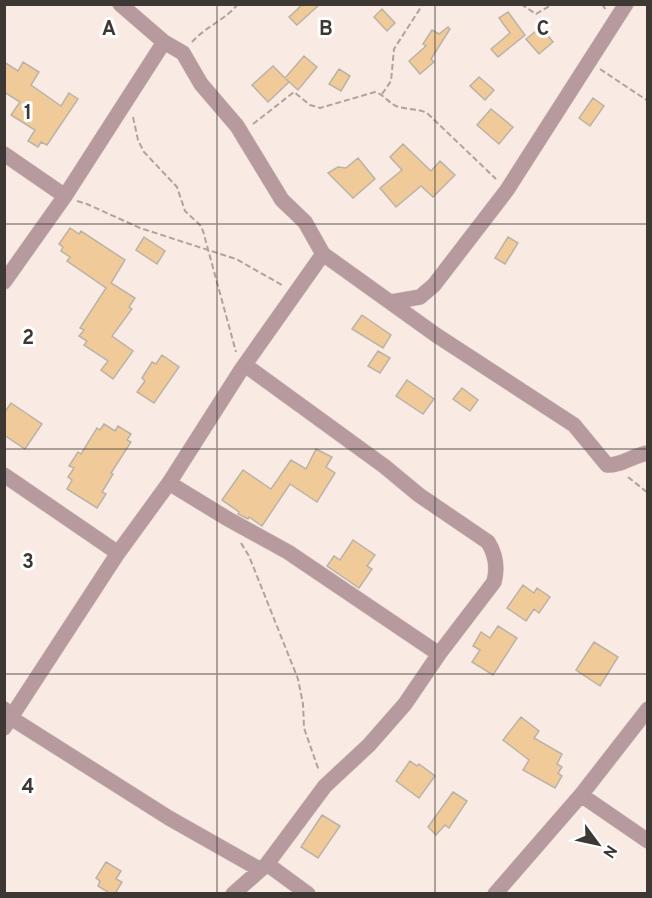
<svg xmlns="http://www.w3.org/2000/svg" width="652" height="898" viewBox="0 0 652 898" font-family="Overpass,sans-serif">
	<rect width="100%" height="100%" fill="#f9ebe3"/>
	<path fill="#f0cb99" stroke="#bbb2a7" stroke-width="1.5" d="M303,4H320L297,25L289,17Z
		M382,9L395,23L387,31L374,17Z
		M508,12L525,35L498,57L491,49L510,33L499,18Z
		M448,27L450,29L431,59L434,62L420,74L409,61L426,46L423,44L432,30L439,34Z
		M541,27L553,42L539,54L526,39Z
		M304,56L317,67L298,90L286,79L289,82L268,102L252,85L273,66L285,78Z
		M4,62L18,71L23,62L39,72L31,85L61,106L69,93L78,99L47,145L41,142L38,147L28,141L35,130L11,115L20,102L4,92Z
		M339,69L350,76L341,91L329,84Z
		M479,77L494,90L485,100L470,86Z
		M593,98L604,106L590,126L579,118Z
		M491,109L513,127L499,144L477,125Z
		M403,144L431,171L440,161L455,175L433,197L421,186L396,207L380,188L402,170L390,157Z
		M358,158L375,179L353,198L328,173L338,167L346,168Z
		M70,228L79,234L81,231L125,260L111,283L135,298L129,307L132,309L112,336L133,351L113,379L101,370L108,361L84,345L87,341L79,336L84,330L80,328L106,288L67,261L70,257L61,251L63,247L59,244Z
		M144,237L165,251L157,264L136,250Z
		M508,237L518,243L505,264L495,258Z
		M362,315L391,335L383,348L352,329Z
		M378,351L390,358L380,373L368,366Z
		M162,355L179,367L154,403L137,392L145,381L142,378L152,362L156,364Z
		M407,380L434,399L423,414L396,396Z
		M462,388L478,400L470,411L453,399Z
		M11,403L42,424L25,449L4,435V413Z
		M104,424L115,431L118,426L131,434L127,440L131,442L111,473L113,474L102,492L106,494L97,508L67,489L72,480L68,477L74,468L69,466L78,452L81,454L97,428L100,430Z
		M316,449L332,457L326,467L335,473L317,502L290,484L262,526L249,517L248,519L238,514L239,512L222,500L243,470L271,489L291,460L306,469Z
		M353,540L375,555L367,566L372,569L359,588L327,566L334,556L340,560Z
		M523,585L534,593L537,588L550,597L539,613L534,609L526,621L507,608Z
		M498,626L517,638L493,675L472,662L480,650L473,646L481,632L490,638Z
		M594,642L618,657L600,686L576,670Z
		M521,717L539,731L534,738L562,754L557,764L562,767L558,773L562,776L555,788L523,770L529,760L503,740Z
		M410,761L417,766L419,764L435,776L419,798L396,781Z
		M453,792L467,801L449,828L445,825L436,835L428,827Z
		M322,815L340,826L318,858L301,847Z
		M106,862L121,871L116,879L122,882L115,894H111L98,886L100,881L96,878Z"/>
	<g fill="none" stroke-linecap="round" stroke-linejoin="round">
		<defs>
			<path id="minor" d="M120,4L164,42L183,53L201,84L237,126L282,200L305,222L323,254L436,335L574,425L607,465C620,466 634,455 648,453
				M4,154L65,196
				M4,282L65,196L164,42
				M391,302L420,297L434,285L507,190L626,4
				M4,475L118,553
				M169,483L228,519L288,552L439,654
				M4,709L11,718L169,818L259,869
				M4,728L118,553L169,483L241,370L323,254
				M581,795L648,709
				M267,864L308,894
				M233,894L267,864L325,786L369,745L405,704L439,654L494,582C498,567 496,555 488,542L419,495L384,466L245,365
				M495,894L581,795L648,841"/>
		</defs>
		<use href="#minor" stroke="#d4c7c0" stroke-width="16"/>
		<path stroke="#aea49d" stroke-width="2" stroke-dasharray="6 3" stroke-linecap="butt" d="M521,4L536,14L553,4
			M602,4L606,10
			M192,42C205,27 225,20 238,4
			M600,69L648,101
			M382,94L391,81L394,49L423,4
			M133,117L138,140L144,152L177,187L185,211L200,225L203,231L236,352
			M253,124L294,92L310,105L320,108L375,92C384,95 388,102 396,106C406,110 417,108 427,113L496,179
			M77,201L87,204L140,228L236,259L282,285
			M628,477L648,493
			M241,543L249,556L298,679L303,704L304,728L319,771"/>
		<use href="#minor" stroke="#b79a9e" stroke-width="15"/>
	</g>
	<path fill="none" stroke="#3e3835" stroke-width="1.5" stroke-opacity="0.55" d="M217,4V894M435,4V894M4,224H648M4,449H648M4,674H648"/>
	<g font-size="20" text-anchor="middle" font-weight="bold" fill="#3e3835" stroke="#fff" stroke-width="6" stroke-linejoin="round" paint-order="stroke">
		<text x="109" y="35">A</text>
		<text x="326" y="35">B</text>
		<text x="543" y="35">C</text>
		<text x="28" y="119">1</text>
		<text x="28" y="344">2</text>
		<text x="28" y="568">3</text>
		<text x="28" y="793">4</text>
	</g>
	<rect width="652" height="898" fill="none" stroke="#3e3835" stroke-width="12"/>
	<g transform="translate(598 844) rotate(123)" stroke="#ffffff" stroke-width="4.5" paint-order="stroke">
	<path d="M0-4.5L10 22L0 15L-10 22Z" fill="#3e3835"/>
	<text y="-9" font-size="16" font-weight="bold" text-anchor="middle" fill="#3e3835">N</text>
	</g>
</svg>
